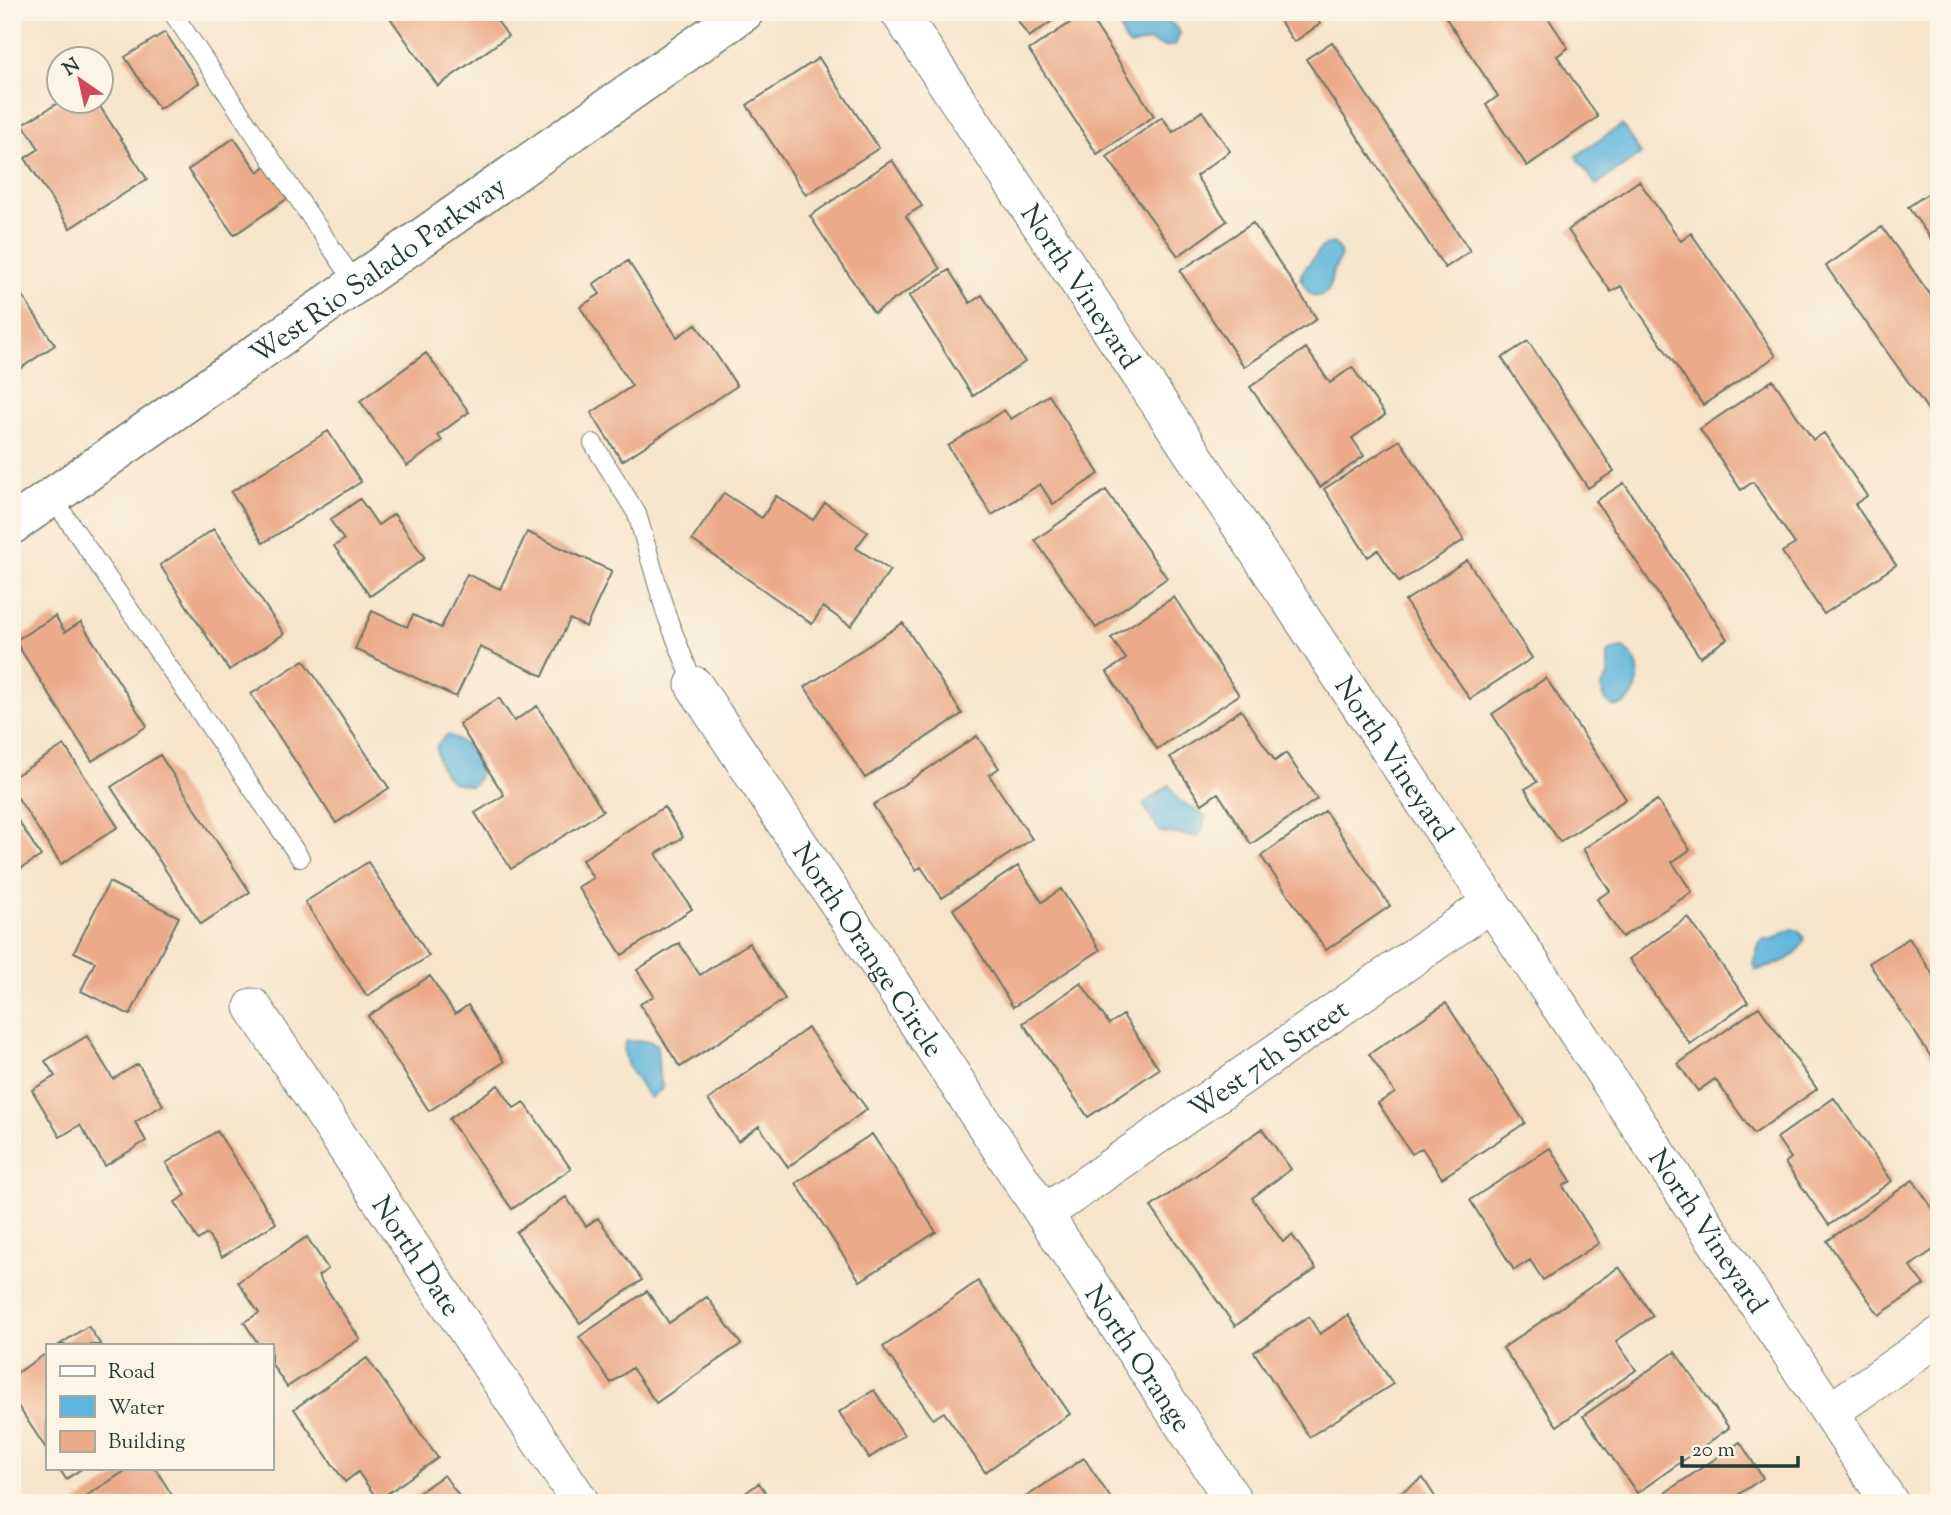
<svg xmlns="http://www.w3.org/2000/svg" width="1951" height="1515" viewBox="0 0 1951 1515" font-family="'Sorts Mill Goudy',serif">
	<rect width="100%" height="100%" fill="#fcf5e5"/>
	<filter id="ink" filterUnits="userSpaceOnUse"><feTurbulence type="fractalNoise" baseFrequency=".0143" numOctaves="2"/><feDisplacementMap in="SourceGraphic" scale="14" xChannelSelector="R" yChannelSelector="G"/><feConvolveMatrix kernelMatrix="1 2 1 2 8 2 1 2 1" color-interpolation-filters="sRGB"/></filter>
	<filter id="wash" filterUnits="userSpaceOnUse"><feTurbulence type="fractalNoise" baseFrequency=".00686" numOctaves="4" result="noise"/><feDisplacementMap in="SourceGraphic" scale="28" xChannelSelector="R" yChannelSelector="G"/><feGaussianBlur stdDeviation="1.57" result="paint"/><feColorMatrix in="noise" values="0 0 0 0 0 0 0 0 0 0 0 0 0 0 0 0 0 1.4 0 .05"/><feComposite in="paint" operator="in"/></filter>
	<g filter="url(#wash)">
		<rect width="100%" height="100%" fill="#f7e4cb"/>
		<path fill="#5fb6dc" stroke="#3f7a88" stroke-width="2" d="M1146,12H1159C1165,19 1176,25 1180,33L1175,45L1163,47L1149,41L1130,46C1122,38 1118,30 1125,19Z
			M1622,125L1641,154L1596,185L1576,156Z
			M1332,243L1338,247L1341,255C1339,262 1334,268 1332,275C1330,281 1332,287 1327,292C1313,304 1302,286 1301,274L1322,247Z
			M1623,648C1627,651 1632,655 1635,660C1644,677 1634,709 1612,706L1606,701L1601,688L1608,676V653L1613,650Z
			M447,735C466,739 493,771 471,786L452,782C442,771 435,761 437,745Z
			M1169,785L1177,799L1206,816L1199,837L1160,832L1143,804Z
			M1792,929L1800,931L1804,939C1799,959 1774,966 1756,970L1753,963L1760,942L1764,939H1773Z
			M626,1041H649L657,1045L659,1075L663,1088L650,1098C639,1082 618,1061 626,1041Z"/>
		<g id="blocks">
			<path fill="#ebaa89" d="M386,12H491L508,36L438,86Z
				M1012,12H1065L1029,37Z
				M1087,12L1154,116L1097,154L1029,50Z
				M1274,12H1313L1320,24L1294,42Z
				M1442,12H1544L1568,48L1557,56L1598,117L1527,166L1486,105L1498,96Z
				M165,32L199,83L159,109L125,57Z
				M1332,42L1470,251L1445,268L1306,59Z
				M819,58L879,148L806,195L747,105Z
				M60,102H97L147,179L70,228L25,158L39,149L23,124Z
				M1202,111L1230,151L1196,176L1227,221L1178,256L1107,157L1162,117L1173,132Z
				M234,138L258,172L268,164L291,196L234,235L188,170Z
				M892,160L922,206L906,216L940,269L874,313L810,216Z
				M1639,181L1681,241L1691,233L1776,356L1703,405L1621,286L1611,292L1568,230Z
				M1939,186V250L1908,207Z
				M1253,223L1317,319L1244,367L1180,271Z
				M1882,227L1939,307V409L1931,414L1826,266Z
				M628,261L677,337L696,324L737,386L622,461L591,413L632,386L580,307L600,294L593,284Z
				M949,270L970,303L982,295L1025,362L973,396L909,296Z
				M21,294L55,345L12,374V300Z
				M1528,341L1614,471L1588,488L1502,358Z
				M1306,348L1330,383L1352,367L1385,415L1352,438L1364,456L1320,487L1250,387Z
				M426,353L469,412L438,435L442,441L407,466L360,401Z
				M1773,380L1813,440L1824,433L1867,496L1855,504L1896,565L1824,614L1782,552L1795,544L1753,482L1741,490L1700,429Z
				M1049,395L1099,474L1053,504L1040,484L992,515L948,446L1004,410L1011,419Z
				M328,431L361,482L263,543L231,492Z
				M1400,440L1464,540L1399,582L1378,550L1368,557L1324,489Z
				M1624,483L1727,639L1700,657L1596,501Z
				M1106,490L1167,578L1096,628L1035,540Z
				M724,493L762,518L776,496L813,520L825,503L868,532L856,548L890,570L851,626L823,607L812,624L692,540Z
				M360,499L378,525L394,514L425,558L370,596L334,546L344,540L330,520Z
				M214,529L284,634L229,670L160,565Z
				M527,532L612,571L586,627L570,619L543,676L480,647L456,697L355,649L372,611L407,627L413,615L441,628L467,574L500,589Z
				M1467,560L1532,658L1470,699L1405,601Z
				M1174,597L1239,695L1157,749L1107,672L1126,659L1111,638Z
				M55,616L65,632L81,622L147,726L92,761L15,641Z
				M903,623L962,714L865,778L805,687Z
				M304,660L389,788L336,823L251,694Z
				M1546,678L1626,799L1560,842L1525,789L1537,782L1492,714Z
				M499,698L514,721L537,706L603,811L511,869L475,813L504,795L459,724Z
				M1241,710L1275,761L1286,753L1317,799L1251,844L1218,793L1202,804L1170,757Z
				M977,736L999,768L989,775L1032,839L942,898L921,867L916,870L873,805Z
				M64,745L118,827L61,864L12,789V778Z
				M160,755L250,892L201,924L111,787Z
				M1657,800L1690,850L1672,862L1692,892L1622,937L1597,899L1610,891L1583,849Z
				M664,807L683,837L656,854L692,909L622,955L578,887L593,878L582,860Z
				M12,811L41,856L12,874Z
				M1325,811L1390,906L1326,950L1261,856Z
				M368,862L429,956L367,996L305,902Z
				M1018,866L1042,902L1061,889L1100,950L1013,1007L953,909Z
				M109,882L179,917L130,1015L81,991L95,962L74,952Z
				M1688,917L1748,1002L1690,1044L1629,959Z
				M1909,938L1939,984V1069L1869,963Z
				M679,943L700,975L749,943L785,999L680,1067L640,1004L654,996L637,970Z
				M430,976L455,1014L468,1005L504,1062L429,1111L368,1016Z
				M1081,983L1109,1024L1123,1015L1159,1069L1088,1117L1023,1023Z
				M1446,1003L1525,1123L1442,1178L1422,1148L1412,1154L1378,1103L1395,1093L1369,1054Z
				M1759,1007L1817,1089L1754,1134L1715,1079L1698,1091L1678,1064Z
				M808,1028L867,1109L788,1167L759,1126L738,1141L708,1100Z
				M87,1036L113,1079L138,1064L163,1105L135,1122L146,1141L105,1166L80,1125L60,1137L32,1090L55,1076L45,1061Z
				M498,1085L514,1108L524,1102L571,1169L512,1209L449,1119Z
				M1834,1098L1892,1181L1829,1225L1785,1163L1791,1158L1777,1138Z
				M1262,1129L1291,1169L1252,1198L1283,1242L1292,1235L1316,1269L1235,1326L1151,1207Z
				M217,1131L276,1223L222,1257L207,1234L198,1240L175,1202L186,1195L166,1163Z
				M872,1134L936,1232L860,1281L796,1183Z
				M1550,1148L1571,1181L1563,1186L1599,1243L1543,1280L1530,1260L1514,1270L1470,1200Z
				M1913,1180L1939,1218V1246L1910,1266L1924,1285L1879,1315L1827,1241Z
				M566,1197L586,1226L598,1218L642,1280L580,1323L516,1232Z
				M307,1237L328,1269L318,1276L360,1339L287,1387L271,1363V1345H259L244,1322L259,1313L238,1282Z
				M1619,1267L1653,1316L1616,1341L1636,1370L1557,1426L1503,1348Z
				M978,1281L1070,1414L985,1472L944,1412L933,1419L883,1347Z
				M647,1291L669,1323L707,1297L741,1344L656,1403L632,1368L611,1383L579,1337Z
				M1348,1315L1393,1384L1309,1437L1254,1352L1309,1317L1320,1334Z
				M88,1326L101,1345H59Z
				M1675,1352L1729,1428L1637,1493L1583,1416Z
				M47,1353V1450L12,1397V1376Z
				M367,1358L438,1458L378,1500L358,1472L345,1482L294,1409Z
				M874,1390L904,1435L869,1458L839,1412Z
				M1740,1442L1763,1478L1739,1494L1745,1503H1650Z
				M1084,1458L1114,1503H1017Z
				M59,1468H83L66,1479Z
				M130,1468H155L177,1503H75Z
				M444,1475L464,1503H404Z
				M1423,1478L1439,1503H1384Z
				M759,1483L773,1503H732Z"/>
		</g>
	</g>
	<g filter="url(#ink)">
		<use href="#blocks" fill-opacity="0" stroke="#6b7769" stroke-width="2"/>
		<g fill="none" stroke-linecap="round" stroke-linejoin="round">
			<defs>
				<path id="service" d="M172,12L356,284
					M593,443L637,514L666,614L694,685
					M52,497L300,858"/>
				<g id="minor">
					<path id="s1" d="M899,12L1890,1503"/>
					<path id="s2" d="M694,685L1235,1503"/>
					<path id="s3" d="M253,1007L581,1503"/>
					<path id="s4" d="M1044,1214L1491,903"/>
					<path d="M1830,1412L1939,1336"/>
				</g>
				<g id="secondary">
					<path id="s5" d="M12,525L744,12"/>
				</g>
			</defs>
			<use href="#service" stroke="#6b7769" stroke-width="20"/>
			<use href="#minor" stroke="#6b7769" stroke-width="39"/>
			<use href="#secondary" stroke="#6b7769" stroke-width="41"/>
			<use href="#service" stroke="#fff" stroke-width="18"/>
			<use href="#minor" stroke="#fff" stroke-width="37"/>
			<use href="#secondary" stroke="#fff" stroke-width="38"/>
		</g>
	</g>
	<g text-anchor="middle" stroke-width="5" stroke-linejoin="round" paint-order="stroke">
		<g font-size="28" fill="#1f3d34" stroke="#fcf5e5">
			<text dy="10" stroke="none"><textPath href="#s5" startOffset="446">West Rio Salado Parkway</textPath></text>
			<text dy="10" stroke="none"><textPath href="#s1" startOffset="329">North Vineyard</textPath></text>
			<text dy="10" stroke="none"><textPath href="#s1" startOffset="896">North Vineyard</textPath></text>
			<text dy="10" stroke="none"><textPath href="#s2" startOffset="317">North Orange Circle</textPath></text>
			<text dy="10" stroke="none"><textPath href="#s4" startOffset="273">West 7th Street</textPath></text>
			<text dy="10" stroke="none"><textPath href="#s1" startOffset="1463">North Vineyard</textPath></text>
			<text dy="10" stroke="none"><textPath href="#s3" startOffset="298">North Date</textPath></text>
			<text dy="10" stroke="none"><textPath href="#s2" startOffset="807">North Orange</textPath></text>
		</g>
	</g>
	<rect width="1951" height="1515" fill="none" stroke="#fcf5e5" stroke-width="42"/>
	<rect x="46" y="1344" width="228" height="126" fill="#fcf5e5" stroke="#a4ab9e" stroke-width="2"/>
	<rect x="60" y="1366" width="35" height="10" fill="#ffffff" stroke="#a4ab9e" stroke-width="2"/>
	<text x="108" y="1378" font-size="21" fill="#1f3d34">Road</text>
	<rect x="60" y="1396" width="35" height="21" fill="#5fb6dc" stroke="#a4ab9e" stroke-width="2"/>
	<text x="108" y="1414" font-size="21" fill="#1f3d34">Water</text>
	<rect x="60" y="1431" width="35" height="21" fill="#ebaa89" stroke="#a4ab9e" stroke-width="2"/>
	<text x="108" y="1448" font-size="21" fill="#1f3d34">Building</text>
	<g transform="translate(80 80) rotate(326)"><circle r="33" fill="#fcf5e5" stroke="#a4ab9e" stroke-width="2"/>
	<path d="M0-5L12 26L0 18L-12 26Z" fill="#d1495b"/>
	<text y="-10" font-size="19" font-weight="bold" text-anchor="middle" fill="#1f3d34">N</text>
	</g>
	<path d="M1682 1456v10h116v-10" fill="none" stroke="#1f3d34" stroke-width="3.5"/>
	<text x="1692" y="1456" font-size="21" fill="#1f3d34" stroke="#fcf5e5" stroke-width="5" paint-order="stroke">20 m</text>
</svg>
